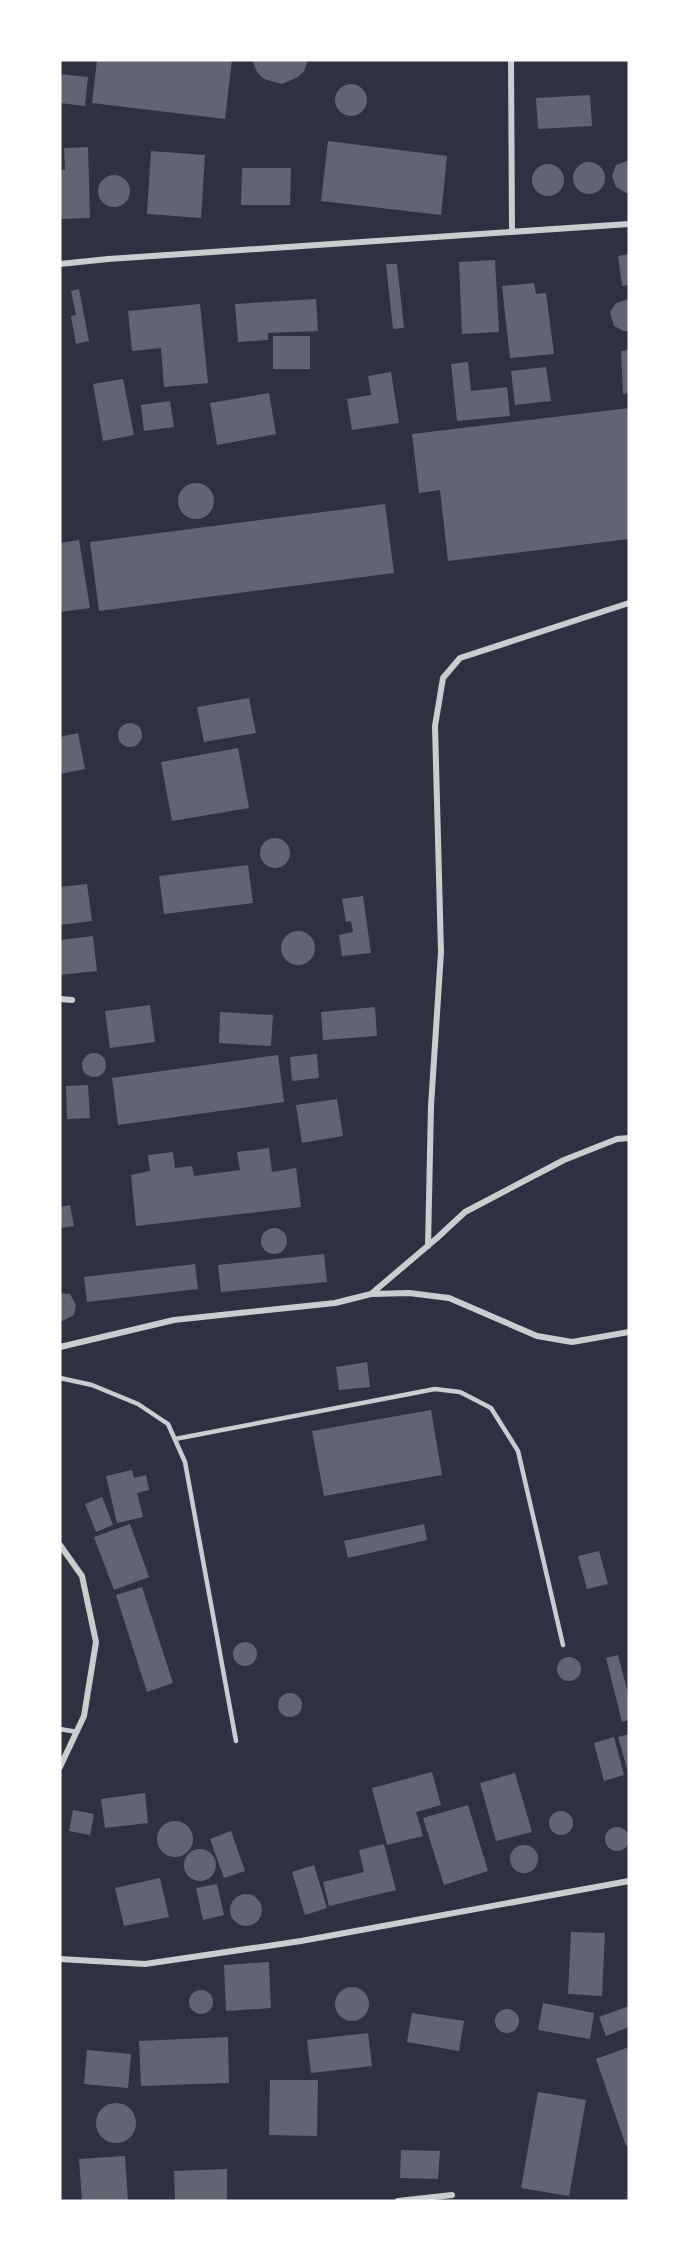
<svg xmlns="http://www.w3.org/2000/svg" width="689" height="2261" viewBox="0 0 689 2261" font-family="Ubuntu,sans-serif">
	<rect width="100%" height="100%" fill="#2d3142"/>
	<path fill="#626471" d="M97,60H232L225,119L92,103Z
		M252,60H308L304,71L298,77L282,84L264,79L257,72Z
		M60,74L88,77L85,106L60,103Z
		M335 100a16 16 0 1 1 32 0a16 16 0 1 1-32 0Z
		M590,95L592,126L538,129L536,98Z
		M328,141L447,156L441,215L321,201Z
		M88,147L90,218L60,219V170H65L64,148Z
		M151,151L205,155L201,218L147,214Z
		M629,160V193H626L616,187L612,176L616,165Z
		M573 178a16 16 0 1 1 32 0a16 16 0 1 1-32 0Z
		M532 180a16 16 0 1 1 32 0a16 16 0 1 1-32 0Z
		M242,168H291L290,205H241Z
		M98 191a16 16 0 1 1 32 0a16 16 0 1 1-32 0Z
		M629,254V285L622,286L618,256Z
		M495,260L499,332L462,334L459,262Z
		M386,264H397L404,328L393,329Z
		M534,283L536,294L546,293L554,354L510,358L502,286Z
		M79,289L89,341L76,344L71,316L76,315L71,291Z
		M316,299L318,331L268,333V340L238,342L235,304Z
		M629,299V331H624L614,326L610,312L616,303Z
		M200,304L208,383L164,387L161,348L132,351L128,311Z
		M273,336H310V369H273Z
		M629,350V393L623,394L621,351Z
		M468,362L471,391L507,387L510,416L457,421L451,364Z
		M546,367L551,401L515,405L511,371Z
		M391,372L399,423L352,430L347,399L371,395L368,376Z
		M123,379L134,435L103,441L93,384Z
		M269,393L276,434L217,445L210,403Z
		M170,401L174,427L144,431L141,405Z
		M629,408V539L448,561L440,490L419,493L412,434Z
		M178 501a18 18 0 1 1 36 0a18 18 0 1 1-36 0Z
		M385,504L394,573L99,611L90,542Z
		M79,540L90,608L60,612V543Z
		M249,698L256,733L204,742L197,707Z
		M118 735a12 12 0 1 1 24 0a12 12 0 1 1-24 0Z
		M78,733L85,769L60,774V737Z
		M238,748L249,808L172,821L161,762Z
		M260 853a15 15 0 1 1 30 0a15 15 0 1 1-30 0Z
		M248,865L253,903L164,914L159,876Z
		M87,884L92,921L60,925V887Z
		M363,896L371,953L342,956L339,935L353,932L351,921L346,922L342,899Z
		M281 948a17 17 0 1 1 34 0a17 17 0 1 1-34 0Z
		M93,936L97,971L60,975V940Z
		M150,1005L155,1042L110,1048L105,1011Z
		M375,1007L377,1036L323,1040L321,1012Z
		M220,1012L273,1015L271,1046L219,1043Z
		M82 1065a12 12 0 1 1 24 0a12 12 0 1 1-24 0Z
		M317,1054L319,1078L292,1081L290,1057Z
		M278,1055L284,1102L118,1125L112,1078Z
		M88,1085L90,1118L67,1119L66,1086Z
		M337,1099L343,1136L302,1143L296,1105Z
		M269,1148L272,1172L296,1168L301,1207L136,1226L131,1175L150,1171L148,1155L173,1152L175,1168L192,1166L194,1176L240,1170L237,1152Z
		M70,1205L74,1226L60,1228V1207Z
		M261 1241a13 13 0 1 1 26 0a13 13 0 1 1-26 0Z
		M324,1254L327,1282L221,1292L218,1265Z
		M195,1264L198,1289L87,1302L84,1277Z
		M60,1293L70,1294L76,1305L74,1315L62,1321L60,1320Z
		M367,1362L370,1387L339,1390L336,1367Z
		M431,1410L442,1475L324,1496L312,1431Z
		M132,1470L134,1478L146,1475L149,1490L137,1493L143,1517L117,1523L106,1476Z
		M102,1497L113,1525L96,1532L85,1504Z
		M130,1524L149,1577L114,1590L94,1537Z
		M424,1524L427,1540L348,1558L344,1541Z
		M599,1551L608,1584L587,1589L578,1556Z
		M142,1587L173,1683L147,1692L116,1595Z
		M233 1654a12 12 0 1 1 24 0a12 12 0 1 1-24 0Z
		M618,1655L629,1697V1720L622,1722L606,1658Z
		M557 1669a12 12 0 1 1 24 0a12 12 0 1 1-24 0Z
		M278 1705a12 12 0 1 1 24 0a12 12 0 1 1-24 0Z
		M629,1734V1772H628L618,1737Z
		M614,1737L624,1775L604,1781L594,1743Z
		M432,1772L441,1805L416,1812L423,1836L387,1845L372,1788Z
		M515,1773L532,1832L496,1841L480,1783Z
		M145,1793L148,1823L105,1828L101,1799Z
		M468,1805L488,1871L444,1885L423,1818Z
		M73,1810L94,1814L90,1835L69,1831Z
		M549 1823a12 12 0 1 1 24 0a12 12 0 1 1-24 0Z
		M157 1839a18 18 0 1 1 36 0a18 18 0 1 1-36 0Z
		M605 1839a12 12 0 1 1 24 0a12 12 0 1 1-24 0Z
		M231,1831L245,1871L224,1878L210,1839Z
		M384,1844L396,1890L329,1906L323,1882L364,1872L359,1850Z
		M510 1859a14 14 0 1 1 28 0a14 14 0 1 1-28 0Z
		M184 1865a16 16 0 1 1 32 0a16 16 0 1 1-32 0Z
		M314,1865L327,1908L305,1915L292,1872Z
		M160,1878L169,1917L124,1926L115,1888Z
		M217,1884L224,1915L203,1920L196,1888Z
		M230 1910a16 16 0 1 1 32 0a16 16 0 1 1-32 0Z
		M571,1932L605,1933L602,1996L568,1994Z
		M269,1962L271,2008L226,2011L224,1965Z
		M335 2004a17 17 0 1 1 34 0a17 17 0 1 1-34 0Z
		M189 2002a12 12 0 1 1 24 0a12 12 0 1 1-24 0Z
		M543,2003L594,2013L590,2039L538,2030Z
		M629,2006V2027L606,2036L599,2017Z
		M495 2021a12 12 0 1 1 24 0a12 12 0 1 1-24 0Z
		M412,2013L464,2021L459,2051L407,2042Z
		M368,2033L372,2066L311,2073L307,2040Z
		M228,2037L229,2083L141,2086L139,2041Z
		M629,2047V2145L626,2146L596,2059Z
		M87,2050L131,2054L128,2088L84,2084Z
		M270,2080H318L317,2136L269,2135Z
		M538,2092L586,2100L569,2196L521,2188Z
		M96 2123a20 20 0 1 1 40 0a20 20 0 1 1-40 0Z
		M401,2150L440,2151L438,2179L400,2178Z
		M125,2156L128,2201H82L79,2159Z
		M227,2169V2201H175L174,2171Z"/>
	<g fill="none" stroke-linecap="round" stroke-linejoin="round">
		<path stroke="#caccd0" stroke-width="4.5" d="M60,1378L92,1385L138,1404L168,1424L185,1462L236,1741
			M175,1439L435,1389L460,1392L491,1408L518,1451L563,1645
			M60,1729L77,1732"/>
		<path stroke="#caccd0" stroke-width="6" d="M511,60L512,231
			M60,264L108,259L629,224
			M60,999L72,1000
			M428,1246L431,1106L441,952L435,726L443,678L460,658L629,603
			M372,1294L409,1293L449,1298L537,1336L572,1342L629,1332
			M60,1347L174,1320L335,1303L371,1294L437,1238L465,1212L564,1160L617,1139L629,1138
			M60,1545L82,1576L96,1642L84,1716L60,1767
			M60,1959L145,1964L301,1941L629,1881
			M398,2201L452,2195"/>
	</g>
	<rect width="689" height="2261" fill="none" stroke="#ffffff" stroke-width="123"/>
</svg>
